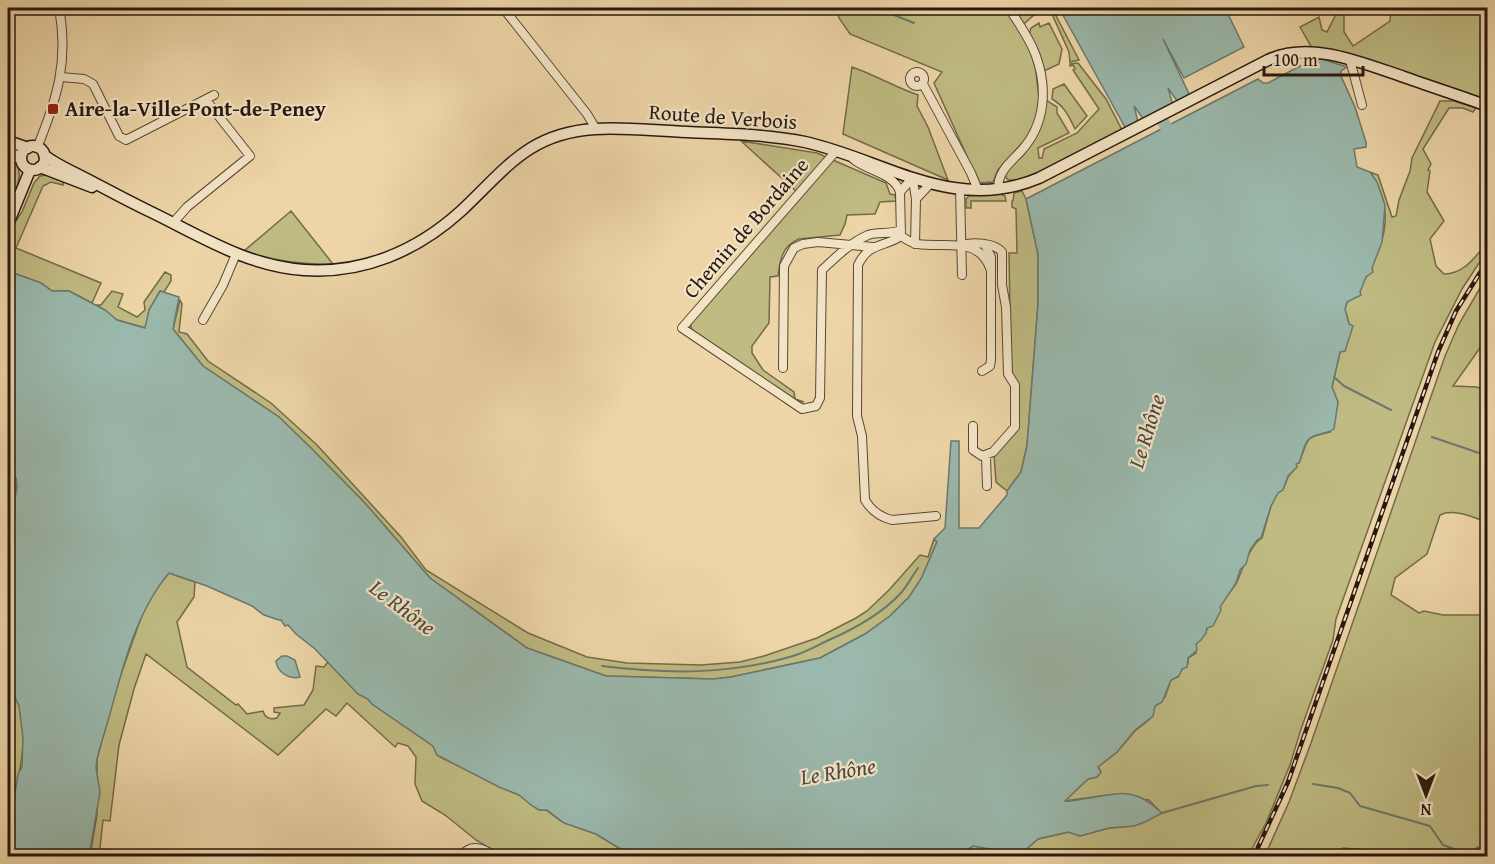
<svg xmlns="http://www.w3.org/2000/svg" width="1495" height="864" viewBox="0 0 1495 864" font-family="'Gentium Book Plus',serif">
	<rect width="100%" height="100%" fill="#edd5a7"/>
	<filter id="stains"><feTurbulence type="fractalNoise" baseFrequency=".00333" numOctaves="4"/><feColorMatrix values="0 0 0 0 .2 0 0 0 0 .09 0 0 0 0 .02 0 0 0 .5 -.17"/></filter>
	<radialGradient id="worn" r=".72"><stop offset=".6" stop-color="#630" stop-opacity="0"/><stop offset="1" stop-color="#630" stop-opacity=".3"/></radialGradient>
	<path fill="#bfbb82" stroke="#746a49" stroke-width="1.5" d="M836,8H949L962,14L965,12L964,8H1034L1032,9L1034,15L1019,28L1034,56L1039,98L1038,111L1032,132L998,170L993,182L979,183L934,83L942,72L850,34L839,18Z
		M1391,8H1487V98H1478L1312,48L1300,27L1319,17L1322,30L1327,32L1337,12L1344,13V32L1353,46L1390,21Z
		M1053,10L1079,60L1070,62L1069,52L1051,12Z
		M1039,23L1040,27L1049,23L1062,49L1059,64L1042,72L1029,35L1031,28Z
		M1078,63L1106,99L1122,130L1047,169L1019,180H1008L1005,176L1007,170C1030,152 1044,130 1046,100L1057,107V113L1069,133L1038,148L1039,158H1042L1044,149L1077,133L1099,109L1073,70L1075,69L1073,65L1070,66V64Z
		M852,67C875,75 895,87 918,95L917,106L928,127L948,180L843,134Z
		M1064,84L1087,116L1075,129C1069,116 1064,106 1052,99L1053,89Z
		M1440,101H1454L1476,108L1473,112L1463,108H1449L1423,149L1431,164L1428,170L1430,171L1427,192L1444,221L1430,239L1436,266L1444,274C1464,274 1475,257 1487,243V251L1462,289L1435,342L1336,619L1333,640L1301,729L1290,765L1266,823L1248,856H957L973,846C990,849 1007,853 1024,851L1038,839L1069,832L1080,836L1109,828L1134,826L1161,813L1149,800L1108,795L1064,801L1088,779L1097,777L1101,772L1098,767L1117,752L1135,731L1150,719L1155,706L1165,697L1171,680L1178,677L1182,669L1188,664V658L1196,653V644L1206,633L1207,628C1217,624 1217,614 1221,605C1225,597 1233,590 1237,582C1242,570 1251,543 1262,538L1271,506L1278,492L1283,490L1288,477L1296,467V464L1299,463C1309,439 1302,438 1330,432L1338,402L1332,387L1340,352L1349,324L1345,309L1347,302C1360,293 1359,290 1366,277C1386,241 1395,209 1370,172L1378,175L1392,217L1396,216L1399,200L1410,171L1412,158Z
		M741,141L817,153L824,156L825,159L797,192Z
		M8,157C30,168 14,194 8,211C8,204 7,197 8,190C8,180 17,172 8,163Z
		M833,160L886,183L890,194L895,195L896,201L880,202L875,214L847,215L845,224L840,235L799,239C782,246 780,260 778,276L770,277L769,323L752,346V353L763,370L794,392L795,399L804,402L793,401L692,332L690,321Z
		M47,175L64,181L63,185L51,182L43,186L16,248L101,283L92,303L69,291H52L41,283L8,271V239L13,225L22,212L34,183L40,176Z
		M1022,191L1026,199L1038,254V304L1027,446L1021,472L1007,491L996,482L994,455L1018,428V382L1011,375L1009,253H1017L1016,209L1012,207V201H1013L1014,193Z
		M1000,194L1005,196L1006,201H971V208H966V199L969,196Z
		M291,211L333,264C301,265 274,261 244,251Z
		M165,272L171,275V281L164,292L160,291L149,310L146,328L117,320L97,305H101L112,291L123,294L118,307L137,317L145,310L144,302Z
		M1487,276V338L1453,386L1477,387L1487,391V522C1474,518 1454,508 1440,515L1427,554L1395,578L1391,595L1419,613L1424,611L1443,615H1487L1488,702L1485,705L1488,707L1487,856H1433L1343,848L1339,856H1267L1270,852L1267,851L1289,802L1311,743L1445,356L1459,324Z
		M180,300L182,304L179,332L187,334L208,361L271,403L317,445L401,537L426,570L528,633L587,657L627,663L701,665L740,662L764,656L817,638L856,618L867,611L889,590L920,555L928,557L934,539L937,542L921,579L909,597L890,616L865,634L820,658L731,677L713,679L606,676L527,648L430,578L364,502L311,448L279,417L203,366L173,329Z
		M8,474L16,478L17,487L14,504L15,511L14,515L8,522Z
		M169,573L195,582L194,597L177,622L187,667L236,705L238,704L247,714L263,711C265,718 270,720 277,718L280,713L274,712V708L304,705L313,690L316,666L324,667L328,662L358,694L368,699L372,704L433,746L437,755L442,758L519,795L539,810H546L561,821L596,834L619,848L656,856H502L476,840L445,815L422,801L415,784L416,757L408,746L398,743L395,747L347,703L336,716L326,709L278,755L146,654L134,689L119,745L110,821L103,820L99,856H90L97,815V759L116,688L142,615L153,593Z
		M8,682C11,691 18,699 20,708C29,744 17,779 12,814C9,828 10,843 9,856H8Z"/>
	<path fill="#9ab8ac" stroke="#6c786e" stroke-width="1.5" d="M1059,8H1225L1244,47L1184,78L1163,39L1190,96L1178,102L1168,88L1173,105L1161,111L1150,97L1156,113L1144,120L1134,106L1138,122L1126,129Z
		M1313,59H1322L1347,67L1341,71V76L1355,107L1366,142V147L1354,149L1357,167L1370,172L1377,182L1385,205L1382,242L1372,268L1373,272L1366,277L1360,292L1361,295L1347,302L1345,309L1349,324L1353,326L1345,351L1340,352L1332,387L1338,402L1334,429C1330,432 1326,432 1321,434C1303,437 1305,448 1299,463L1296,464L1297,467L1288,476L1283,490L1278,493L1271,506L1261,538L1257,540L1250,550L1246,564L1240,570L1236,583L1220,607L1221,610L1213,626L1207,628L1206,633L1201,640L1196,644L1197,650L1188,658L1187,667L1182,669L1179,676L1171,680L1162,702L1155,706L1153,716L1135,730L1117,752L1098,767L1101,772L1097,777L1088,779L1065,801C1070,802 1077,800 1083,799C1118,794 1133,785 1162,813L1145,822L1134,826L1109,828L1080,836L1068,832L1038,839L1024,851C1007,853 990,849 973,846L957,856H656L619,848L596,834L564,823L547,810H539L531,805L519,795L499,787L437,755L433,746L372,704L368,699L358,694L315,649L296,634L288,625L285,626L281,620H279L264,615L252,606L207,586L169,573C137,611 124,663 111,710C107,726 101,742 97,759L96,768L100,792L89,856H10L11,818L18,774L22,767L23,738L19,706L8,682V652L12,643L8,633V575L11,568L8,562V522L14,515L15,511L14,505L17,487L16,478L8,474V271L41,283L52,291H69L105,310L117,320L145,328L149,310L160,291L179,297L173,329L203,366L279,417L311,448L364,502L430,578L527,648L606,676L713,679L731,677L820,658L865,634L890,616L909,597L921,579L937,542L934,539L945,528L951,441H959V528H979L1007,495V491L1021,472L1027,446L1038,304V254L1026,199L1258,79L1263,83H1268Z
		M282,656H287L295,660L300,677C289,680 277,672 276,661Z"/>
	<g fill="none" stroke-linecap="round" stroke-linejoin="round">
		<path stroke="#6c786e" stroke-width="2" d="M885,8L889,13L914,23
			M1334,377L1344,386L1391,410
			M1432,437L1488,456
			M602,666C667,674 729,675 793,656C806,652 818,645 831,639C856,628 881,614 900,594C907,587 912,576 918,568
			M1313,784L1338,788L1350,793L1360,806L1430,826L1443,845L1469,854L1478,847L1488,855
			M1162,813L1256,786L1268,785"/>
		<path stroke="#9ab8ac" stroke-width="12" d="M1143,83L1166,127L1169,141"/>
		<defs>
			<path id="street" d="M503,8L587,114L596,129
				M1350,60L1362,105
				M910 79a7 7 0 1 1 14 0a7 7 0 1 1-14 0Z
				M61,77L84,79L93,84L119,136L126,140L214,95
				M923,84L971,173L978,190
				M37,148C57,99 69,61 59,8
				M836,151L682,328L802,409L816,406L820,398L822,270C836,257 850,243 868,235C878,231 890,235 901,230
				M853,159C867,171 894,173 900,192L901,236C906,239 912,244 918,244C945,248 978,236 990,268
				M960,189L962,275
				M998,189C998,171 1010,163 1021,151C1045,125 1048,89 1036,56C1030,38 1018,23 1009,8
				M900,192L908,183L913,180L916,199L915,244
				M916,199L930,184
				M173,223L187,207L250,156L206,100
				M901,236C883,248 869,242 858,265L857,416L862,436L865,500C871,510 880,517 892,520L936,516
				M961,246C972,241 995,243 1002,252V285L1006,307L1008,374L1015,385V427L993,452L982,456L973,450V426
				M203,320L223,285L236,254
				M783,368L784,266L794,248L803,244L818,242L873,247
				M982,371L990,366L991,360V257L986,247
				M986,456L987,486
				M461,856C471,843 483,848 495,856"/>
			<path id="secondary" d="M8,141L28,148
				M21 158a12 12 0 1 1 24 0a12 12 0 1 1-24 0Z
				M8,151L21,159
				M44,155C54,163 65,168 77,174C101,186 124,199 149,211C199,235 246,266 304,270C363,274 417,251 461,211C505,170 528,133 595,129C625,127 656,131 687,132C726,134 767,134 805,142C885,160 954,214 1039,178L1268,60C1311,40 1362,63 1404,77C1432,87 1460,96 1488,106
				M40,167L92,187
				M8,224L30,170"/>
		</defs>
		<use href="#street" stroke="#594736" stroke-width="10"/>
		<use href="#secondary" stroke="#281810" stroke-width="13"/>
		<use href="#street" stroke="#f3e4c6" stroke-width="8"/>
		<use href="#secondary" stroke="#f3e4c6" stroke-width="10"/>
		<defs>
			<path id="rail" d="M1254,856L1288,782L1438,352L1456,311L1488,260"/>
		</defs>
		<use href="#rail" stroke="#281810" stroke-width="4.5"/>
		<use href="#rail" stroke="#f3e4c6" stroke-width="2" stroke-dasharray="7" stroke-linecap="butt"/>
	</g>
	<rect fill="#8f2418" stroke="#f3e4c6" stroke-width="2" x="47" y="103" width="12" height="12" rx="3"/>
	<g text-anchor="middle" stroke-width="4.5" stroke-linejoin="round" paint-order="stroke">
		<g font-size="21" font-weight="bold" fill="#281810" stroke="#f3e4c6" text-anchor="start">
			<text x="65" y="116">Aire-la-Ville-Pont-de-Peney</text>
		</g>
		<g font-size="21" fill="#281810" stroke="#f3e4c6">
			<text transform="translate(723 117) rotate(4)" y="7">Route de Verbois</text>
			<text transform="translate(746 228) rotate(-49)" y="7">Chemin de Bordaine</text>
		</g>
		<g font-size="22" font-style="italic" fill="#4a483f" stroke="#f3e4c6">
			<text transform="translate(1146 431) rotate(-73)" y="8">Le Rhône</text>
			<text transform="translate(403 607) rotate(37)" y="8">Le Rhône</text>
			<text transform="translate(838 771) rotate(-9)" y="8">Le Rhône</text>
		</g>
	</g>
	<rect width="1495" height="864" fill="none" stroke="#edd5a7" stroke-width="30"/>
	<rect x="9" y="9" width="1477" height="846" fill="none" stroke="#281810" stroke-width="3"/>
	<rect x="15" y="15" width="1465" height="834" fill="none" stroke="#281810" stroke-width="1.5"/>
	<g transform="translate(1426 795) rotate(180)" stroke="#f3e4c6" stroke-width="4.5" paint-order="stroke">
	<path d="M0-4.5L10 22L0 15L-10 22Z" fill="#281810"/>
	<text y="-9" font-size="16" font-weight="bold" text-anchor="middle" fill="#281810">N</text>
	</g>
	<path d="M1264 66v9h99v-9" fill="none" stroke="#281810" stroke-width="3"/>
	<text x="1273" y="66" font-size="18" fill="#281810" stroke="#f3e4c6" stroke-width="4.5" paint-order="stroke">100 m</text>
	<rect width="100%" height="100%" filter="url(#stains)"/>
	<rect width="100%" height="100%" fill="url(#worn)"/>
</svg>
